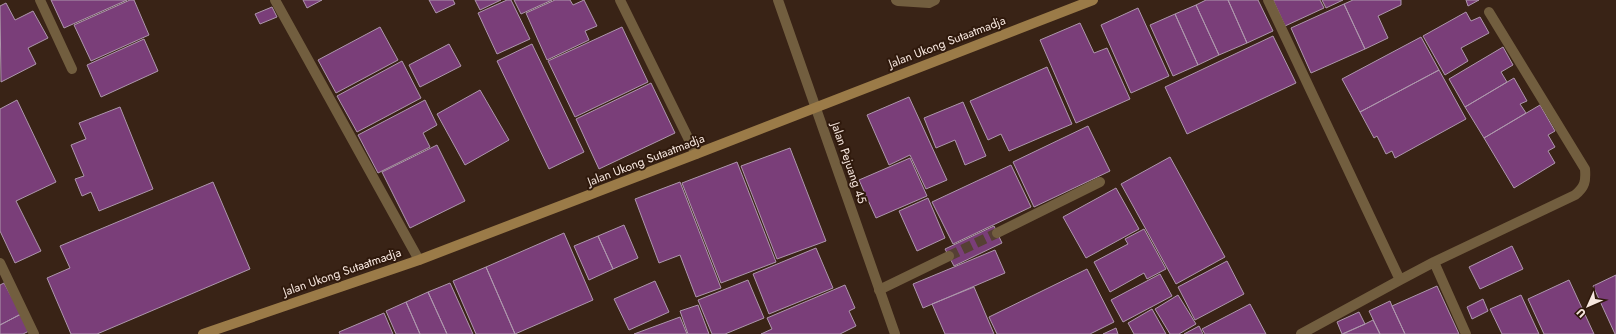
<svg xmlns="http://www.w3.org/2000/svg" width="1616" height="334" viewBox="0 0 1616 334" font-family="Jost,sans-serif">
	<rect width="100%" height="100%" fill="#392316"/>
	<path fill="#7a3e79" stroke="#ae97ad" d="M51,0H127L64,28Z
		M130,0H134L149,35L91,61L74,25Z
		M303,0H322L307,8Z
		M429,0H453L455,4L436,13Z
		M475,0H501L480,10Z
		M507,0H511L530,39L497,54L478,13Z
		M514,0H552L521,14Z
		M555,0H570L573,5L584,0L597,26L585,31L589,40L547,60L526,13Z
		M1206,0H1228L1247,43L1219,55L1196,5Z
		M1228,0H1258L1273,31L1247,43Z
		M1273,0H1320L1324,8L1285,26Z
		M1322,0H1343L1326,8Z
		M1353,0H1401V5L1378,16L1388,38L1365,49L1344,4Z
		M1466,0H1479L1468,6Z
		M6,3L15,20L33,11L48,38L28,48L36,64L1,82L0,6Z
		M1344,4L1365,49L1311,73L1291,28Z
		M1196,5L1219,55L1198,65L1175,14Z
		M272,7L277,17L260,24L255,14Z
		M1138,8L1169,76L1131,93L1101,25Z
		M1466,12L1471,21L1480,17L1489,33L1461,48L1468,61L1445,75L1423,36Z
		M1175,14L1198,65L1173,76L1150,25Z
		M1080,23L1094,53L1107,48L1130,99L1076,123L1040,40Z
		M380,27L398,60L336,93L318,60Z
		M622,27L648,82L575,117L548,61Z
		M1273,36L1296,83L1187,134L1165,87Z
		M1421,37L1439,70L1360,112L1342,79Z
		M144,39L158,71L101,97L87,65Z
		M449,44L461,66L420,87L409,65Z
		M532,44L584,152L549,169L497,61Z
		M1503,47L1513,65L1501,72L1507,82L1465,107L1449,79Z
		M402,61L421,98L357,132L337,96Z
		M1047,67L1072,124L1009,151L1001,134L988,140L970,101Z
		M1439,70L1466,119L1395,158L1392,151L1386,154L1377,136L1374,138L1360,112Z
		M1514,78L1527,101L1520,104L1526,113L1484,138L1465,107Z
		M651,83L675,133L599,169L576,119Z
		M480,90L509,140L465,165L437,114Z
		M909,97L947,180L926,189L910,155L889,165L867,115Z
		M17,100L56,182L16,201L41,251L15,263L0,231V109Z
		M425,100L437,125L423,133L430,147L378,173L358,135Z
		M963,102L986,156L965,165L955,140L936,148L924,118Z
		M1540,105L1555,131L1548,135L1555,147L1548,151L1555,163L1514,188L1484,138Z
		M120,107L153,189L99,211L91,192L82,196L75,179L84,176L71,145L86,139L79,123Z
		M1088,126L1110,171L1034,207L1013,162Z
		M437,145L465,201L410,228L382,172Z
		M790,148L826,241L777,259L741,166Z
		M1170,157L1225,257L1176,284L1121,184Z
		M910,158L927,196L876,218L859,180Z
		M737,162L776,262L721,283L682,183Z
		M1011,165L1031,207L953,244L932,202Z
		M213,182L250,269L97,334H71L47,278L70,268L60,246Z
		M680,182L721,288L696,297L680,255L659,263L635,199Z
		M1116,188L1139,229L1086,258L1063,217Z
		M928,198L945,238L917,251L899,211Z
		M624,225L638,258L613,269L598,236Z
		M994,226L1002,243L954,266L945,249Z
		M1144,229L1166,269L1147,279L1144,273L1110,292L1094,262L1128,244L1125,239Z
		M564,233L593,300L515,334L486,267Z
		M598,236L613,269L589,280L574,246Z
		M1512,246L1523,269L1480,289L1469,267Z
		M816,248L833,288L769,314L753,274Z
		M995,250L1005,273L923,308L913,284Z
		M1227,261L1244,294L1195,320L1178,287Z
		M486,267L515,334H476L453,281Z
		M1087,269L1114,322L1090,334H997L989,317Z
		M1160,274L1172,296L1123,322L1111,300Z
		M1616,275V334H1615L1593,286Z
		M748,280L764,318L725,334H712L698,300Z
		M1569,280L1594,334H1544L1528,299Z
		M655,281L669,312L629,330L614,299Z
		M4,283L21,314L0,325V285Z
		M450,283L473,334H447L428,292Z
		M845,285L855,308L849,311L856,326L840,334H761L772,329L767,318Z
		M1437,286L1459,334H1405L1392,306Z
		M974,287L994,334H945L932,304Z
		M428,292L447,334H420L406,302Z
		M1178,295L1196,324L1179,334H1170L1155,309Z
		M1521,295L1539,334H1502L1490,309Z
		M1483,299L1488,311L1472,319L1467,307Z
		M1390,301L1392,306L1405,334H1380L1369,311Z
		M406,302L420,334H396L386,311Z
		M1250,304L1266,334H1205L1202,329Z
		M698,305L709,334H688L680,311Z
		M1152,309L1166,334H1134L1128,323Z
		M1359,312L1365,324L1342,334L1337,322Z
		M384,313L393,334H340L339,332Z
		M21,314L29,331L23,334H0V325Z
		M680,317L687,334H634Z
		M1373,320L1380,334H1343L1365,324Z
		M1199,326L1203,334H1184Z
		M1116,328L1118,334H1103Z"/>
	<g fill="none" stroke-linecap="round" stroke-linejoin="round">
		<path stroke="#564034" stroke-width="10" stroke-dasharray="10 5" stroke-linecap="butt" d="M949,256L997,233"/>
		<path stroke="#725e3f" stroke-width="10" d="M40,0L72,69
			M275,0L419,260
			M620,0L696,154
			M896,0L898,1L929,3L935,0
			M1268,0L1400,280L1434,262L1466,334
			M997,233L1100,182
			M1434,262L1575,195C1585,187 1586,181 1585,169L1489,12
			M0,263L34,334
			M879,290L949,256
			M1301,334L1400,280"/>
		<path stroke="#725e3f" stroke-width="10" d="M778,0L895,334"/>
		<path stroke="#9b7b48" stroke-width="10" d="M203,334L419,260L696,154L1093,0"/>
	</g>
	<g text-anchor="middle" stroke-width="4" stroke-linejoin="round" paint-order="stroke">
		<g font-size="12" fill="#f7e7df" stroke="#2f190c">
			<text transform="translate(947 42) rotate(-21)" y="4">Jalan Ukong Sutaatmadja</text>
			<text transform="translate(646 160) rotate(-21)" y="4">Jalan Ukong Sutaatmadja</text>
			<text transform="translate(849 163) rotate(71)" y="4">Jalan Pejuang 45</text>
			<text transform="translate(342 272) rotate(-19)" y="4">Jalan Ukong Sutaatmadja</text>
		</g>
	</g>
	<g transform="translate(1588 306) rotate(225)" stroke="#2f190c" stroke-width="3" paint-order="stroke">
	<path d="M0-3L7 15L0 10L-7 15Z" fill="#f7e7df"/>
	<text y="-6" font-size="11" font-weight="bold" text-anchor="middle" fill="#f7e7df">U</text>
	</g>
</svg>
